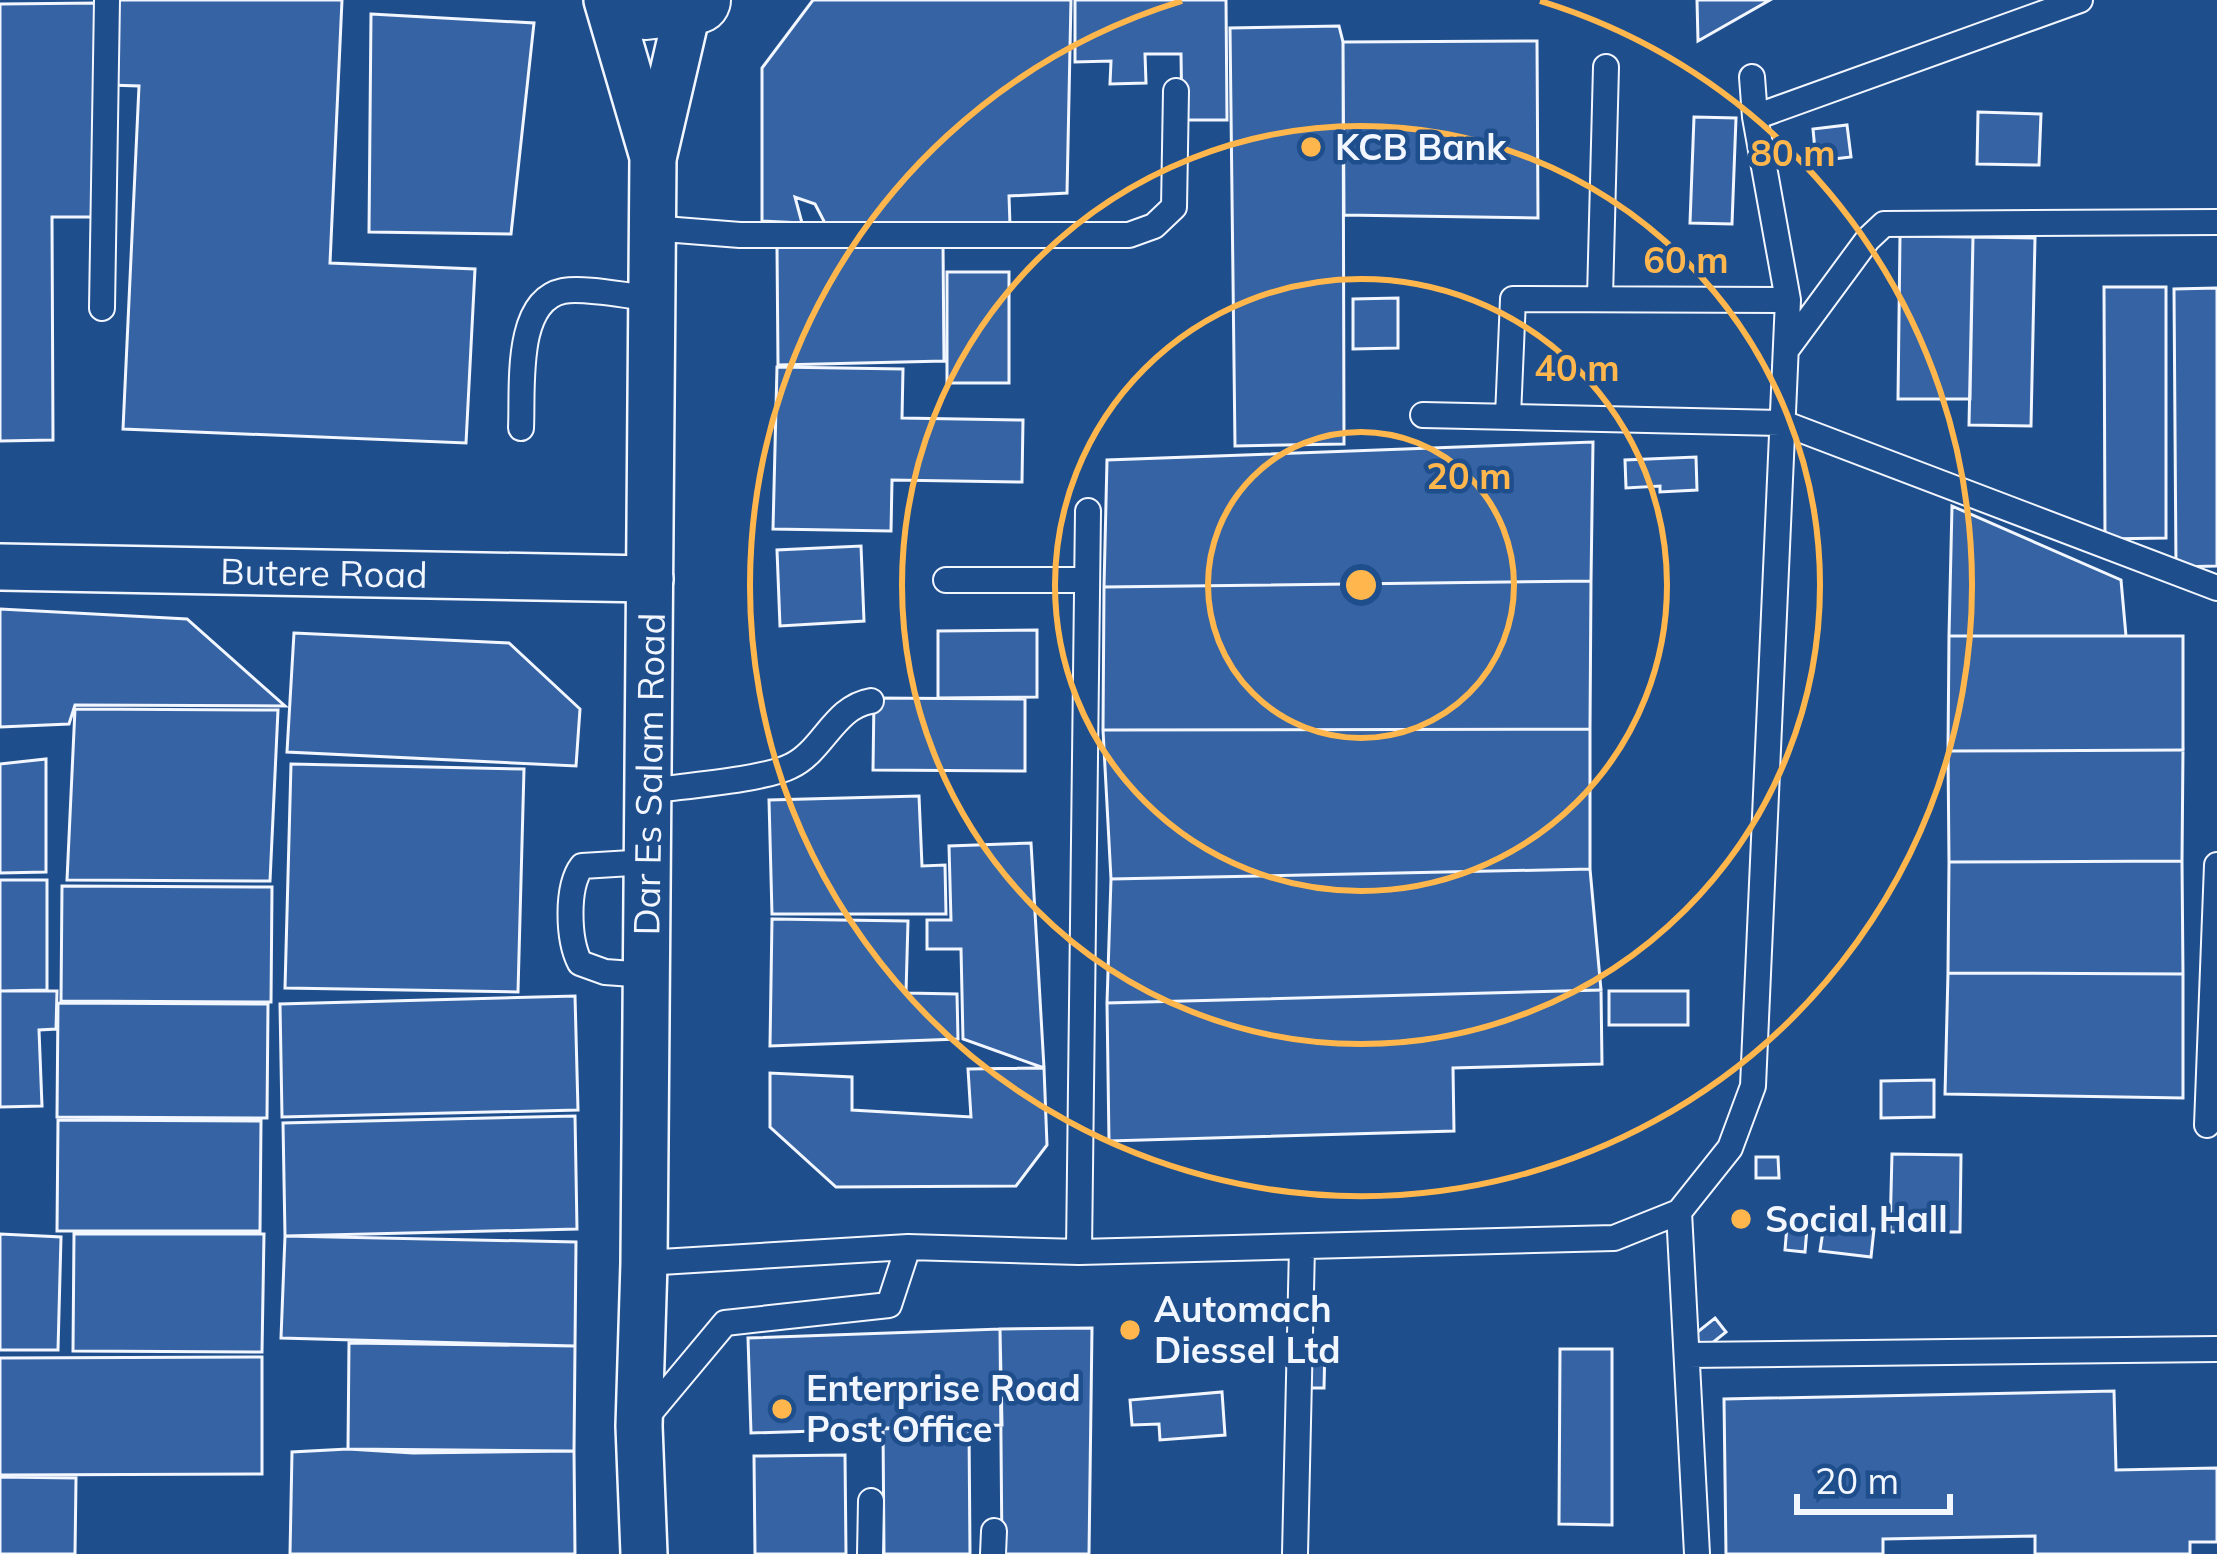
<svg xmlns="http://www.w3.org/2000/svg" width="2217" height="1554" viewBox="0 0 2217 1554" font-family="Mulish,sans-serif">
	<rect width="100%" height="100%" fill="#1f4e8c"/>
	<path fill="#3563a3" stroke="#f2f6ff" stroke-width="3" d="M113,0H342L330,263L475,269L466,443L123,429L139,86L109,85Z
		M813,0H1071L1067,193L1009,196L1010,225L828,229L815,204L795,197L802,223L762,221V68Z
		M1075,0H1226L1227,120H1182L1181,54H1145L1146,83L1110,84L1111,61L1075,62Z
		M1697,0H1770L1698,41Z
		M98,3L99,217H52L53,440L0,441V4Z
		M371,14L534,23L511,234L369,232Z
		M1339,26L1343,42L1344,444L1235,446L1230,28Z
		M1537,41L1538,218L1344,215L1343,42Z
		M1978,112L2041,114L2039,165L1977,164Z
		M1694,117L1736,118L1732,224L1690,223Z
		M1847,125L1851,157L1816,161L1813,129Z
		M1900,236L1973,237L1970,399H1898Z
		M1973,237L2035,238L2031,426L1969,425Z
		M943,244L944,361L778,365L777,247Z
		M947,272H1009V383H947Z
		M2104,287H2166V538L2105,539Z
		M2217,288V566L2176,567L2174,289Z
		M1398,298V348L1353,349V299Z
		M777,367L903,369L902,418L1023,420L1022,482L892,480L891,531L773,529Z
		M1593,442L1591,581L1104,587L1107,460Z
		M1696,457L1697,490L1660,492V486L1626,488L1625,460Z
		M1952,506L2121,580L2126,636H1949Z
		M861,546L864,621L780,626L777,550Z
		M1591,581L1590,729L1103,730L1104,587Z
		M0,609L187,619L285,706L75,705L69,724L0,727Z
		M1037,630V697L938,698V631Z
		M294,633L509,643L580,709L576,766L287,752Z
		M1949,636H2183V750L1948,751Z
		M874,698L1025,699V771L873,770Z
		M75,709L278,710L270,881L67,880Z
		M1590,729V869L1111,879L1103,730Z
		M2183,750L2182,861L1949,862L1948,751Z
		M46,759V872L0,873V764Z
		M291,764L524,769L518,992L285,988Z
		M919,796L922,866L945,865L946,914H772L769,800Z
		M1031,843L1044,1068L963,1039L961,949H927V920H951L949,846Z
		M2182,861L2183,974L1948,973L1949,862Z
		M1590,869L1601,990L1107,1003L1111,879Z
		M0,880H47V990L0,991Z
		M62,886L272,887L271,1002L61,1001Z
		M772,919L908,921L906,993L957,994L958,1039L770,1046Z
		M1948,973L2183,974V1098L1945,1094Z
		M1601,990L1602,1064L1453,1068L1454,1131L1109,1141L1107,1003Z
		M0,991H57L56,1029L39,1030L42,1106L0,1107Z
		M1609,991H1688V1025H1609Z
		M575,996L578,1110L282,1117L280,1004Z
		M58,1003L268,1004L267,1118L57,1117Z
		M1044,1068L1047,1145L1016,1186L836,1187L770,1127V1073L852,1077V1110L971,1117L968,1069Z
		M1934,1080V1117L1881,1118V1081Z
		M575,1116L577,1229L285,1236L283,1123Z
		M58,1120L261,1121L260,1231H57Z
		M1892,1154L1961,1155L1960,1232H1890Z
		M1756,1157H1778L1779,1178H1756Z
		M1824,1224L1874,1229L1871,1257L1820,1251Z
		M1787,1226L1807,1228L1805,1252L1785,1250Z
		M0,1234L61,1237L58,1350H0Z
		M74,1234H264L262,1352L73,1351Z
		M285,1236L576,1242L575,1346L281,1338Z
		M1715,1318L1726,1332L1701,1352L1690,1338Z
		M1092,1328L1089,1554H1002L1000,1329Z
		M1000,1329L1002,1425L751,1433L748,1338Z
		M349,1343L575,1346L574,1451L348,1449Z
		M1300,1345H1325L1324,1388H1300Z
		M1560,1349H1612V1525L1559,1524Z
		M262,1357V1474L0,1475V1358Z
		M2114,1391L2116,1470L2217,1468V1542H2190V1554H2035V1536L1883,1539V1554H1726L1724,1399Z
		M1222,1392L1225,1435L1160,1440L1159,1424L1132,1425L1130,1400Z
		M969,1427L970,1554H884L883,1428Z
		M348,1449L413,1453L574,1451L575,1554H290L292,1452Z
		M845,1455L846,1554H755L754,1456Z
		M0,1477L76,1478L75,1554H0Z"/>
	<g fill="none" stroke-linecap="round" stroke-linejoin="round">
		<defs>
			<path id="lane" d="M1755,117L2080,0
				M651,228L740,235H1129L1154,226L1174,207L1176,91
				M1600,297L1606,67
				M102,308L107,0
				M1787,349L1868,239L1884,224L2217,222
				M1423,415L1783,423L2217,588
				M1508,416L1513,299L1788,300L1755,117L1752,77
				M521,428C523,389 514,301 563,291C585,287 626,296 650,298
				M946,580H1087
				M648,791C682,786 764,780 791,766C823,751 834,707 871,701
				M647,975L605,972L580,963C568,940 566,887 582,866L648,862
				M2207,1125L2217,865
				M1679,1212L1697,1554
				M1079,1252L1088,511
				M644,1263L908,1247L1079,1252L1614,1238L1679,1212L1730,1148L1753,1086L1788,300
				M1688,1355L2217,1349
				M644,1420L725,1323L889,1305L908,1247
				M870,1554L871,1501
				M993,1554L994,1531
				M1295,1554L1302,1247"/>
			<g id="street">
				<path d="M607,0L653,157L644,1263L639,1426L644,1554"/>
				<path d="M654,154L689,4"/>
				<path id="s1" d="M0,567L650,579"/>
			</g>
			<path id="secondary" d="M629,0L645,6L697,0"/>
		</defs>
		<use href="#lane" stroke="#f2f6ff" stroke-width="28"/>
		<use href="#street" stroke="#f2f6ff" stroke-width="50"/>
		<use href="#secondary" stroke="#f2f6ff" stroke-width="70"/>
		<use href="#lane" stroke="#1f4e8c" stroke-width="24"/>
		<use href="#street" stroke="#1f4e8c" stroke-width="45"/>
		<use href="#secondary" stroke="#1f4e8c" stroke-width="66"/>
	</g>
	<g fill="none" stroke="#ffb74d" stroke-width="6">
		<circle cx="1361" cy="585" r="153"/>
		<circle cx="1361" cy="585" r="306"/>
		<circle cx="1361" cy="585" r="459"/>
		<path d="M1540 1A611 611 0 1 1 1182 1"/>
	</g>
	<g fill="#ffb74d" stroke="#1f4e8c" stroke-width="4.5">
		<circle cx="1311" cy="147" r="12"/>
		<circle cx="1741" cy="1219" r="12"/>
		<circle cx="1130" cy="1330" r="12"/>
		<circle cx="782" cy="1409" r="12"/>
	</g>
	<g text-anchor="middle" stroke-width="9" stroke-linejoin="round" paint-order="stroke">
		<g font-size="36" font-weight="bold" fill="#f2f6ff" stroke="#1f4e8c" text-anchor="start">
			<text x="1335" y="160">KCB Bank</text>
			<text x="1765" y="1232">Social Hall</text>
			<text x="1154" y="1322">Automach<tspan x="1154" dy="41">Diessel Ltd</tspan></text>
			<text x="806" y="1401">Enterprise Road<tspan x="806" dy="41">Post Office</tspan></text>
		</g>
		<g font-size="36" fill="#f2f6ff" stroke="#1f4e8c">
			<text dy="13" stroke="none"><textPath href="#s1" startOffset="324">Butere Road</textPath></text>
			<text transform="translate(649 774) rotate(-89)" y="13">Dar Es Salam Road</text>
		</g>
	</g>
	<circle cx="1361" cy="585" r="18" fill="#ffb74d" stroke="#1f4e8c" stroke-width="6"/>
	<g font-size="36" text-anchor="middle" font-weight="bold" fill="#ffb74d" stroke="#1f4e8c" stroke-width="9" stroke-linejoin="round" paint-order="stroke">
		<text x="1793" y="166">80 m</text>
		<text x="1686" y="273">60 m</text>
		<text x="1577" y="381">40 m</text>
		<text x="1469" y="489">20 m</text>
	</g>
	<path d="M1797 1494v18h153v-18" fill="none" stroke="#f2f6ff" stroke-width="6"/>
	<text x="1815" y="1494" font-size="36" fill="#f2f6ff" stroke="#1f4e8c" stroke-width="9" paint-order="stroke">20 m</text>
</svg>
